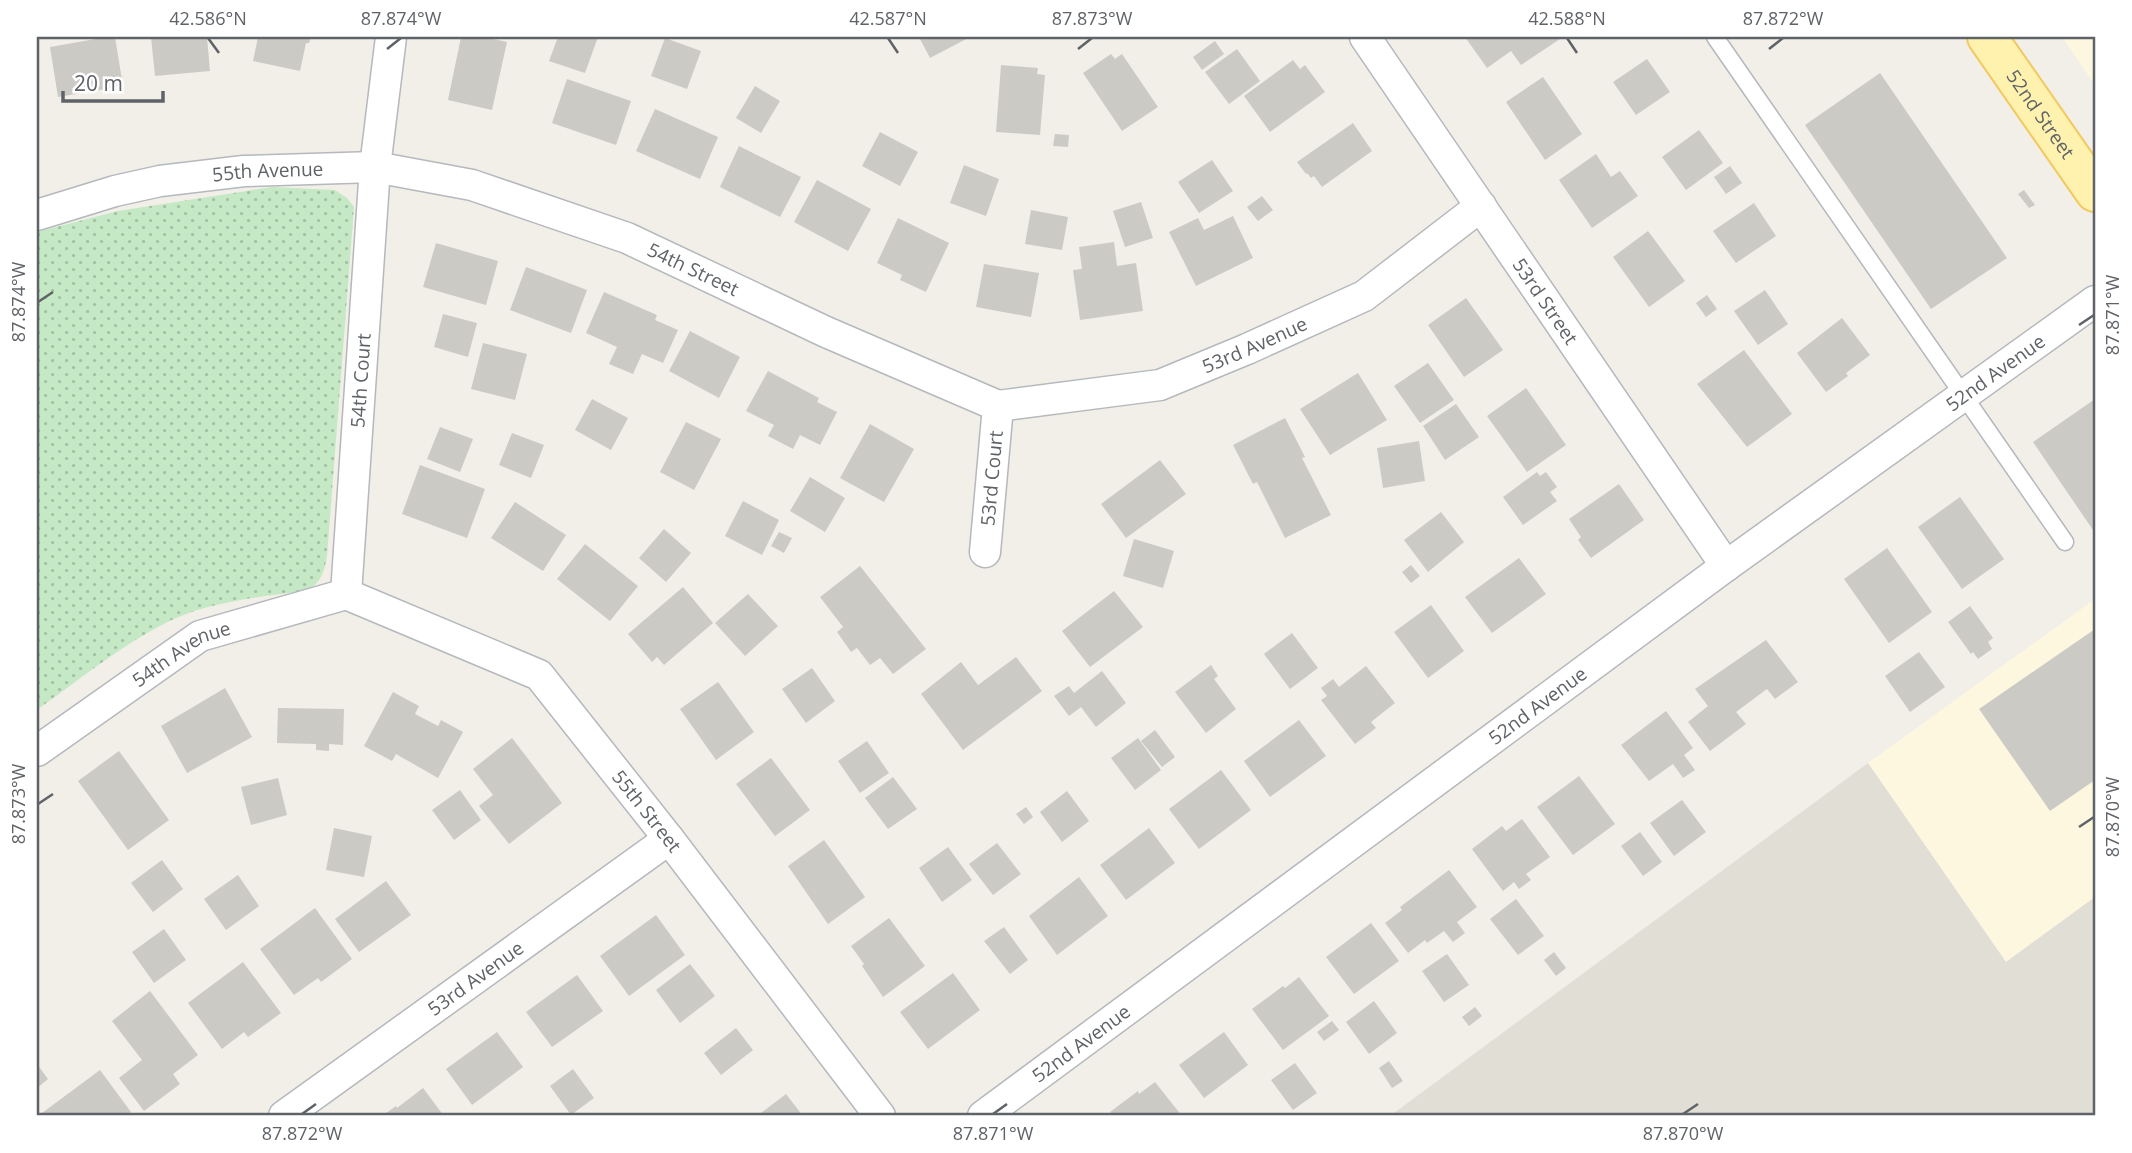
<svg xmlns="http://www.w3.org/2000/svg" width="2132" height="1153" viewBox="0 0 2132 1153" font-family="'Open Sans',sans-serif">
	<defs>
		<pattern id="grass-dots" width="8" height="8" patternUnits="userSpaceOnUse" patternTransform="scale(1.75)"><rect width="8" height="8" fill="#c5e8c5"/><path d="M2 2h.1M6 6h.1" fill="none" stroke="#a3c0a4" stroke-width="1.8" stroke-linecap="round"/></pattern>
	</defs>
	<rect width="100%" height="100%" fill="#f1efe8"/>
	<path fill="#fef7e0" d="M2062,37H2095V85Z
		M2095,599V897L2006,962L1868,763Z"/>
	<path fill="#e1ded6" d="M1868,763L2006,962L2095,897V1116H1390Z"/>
	<path fill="url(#grass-dots)" d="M272,187L335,190L347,198L354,207L327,556C324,572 322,581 308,590C264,597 217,600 176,618C128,640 80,679 37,710V232L118,211Z"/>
	<path fill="#cccac5" d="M107,37H115L123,86L58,97L50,47Z
		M151,37H207L210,71L155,76Z
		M258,37H311L309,43H306L300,71L253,61Z
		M461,37H485L507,42L492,110L448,100Z
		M558,37H598L585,73L549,61Z
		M919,37H970L930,58Z
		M1465,37H1563L1521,65L1511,51L1487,68Z
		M665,38L701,51L687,89L651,76Z
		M1215,41L1224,54L1202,70L1193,57Z
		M1237,49L1260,81L1229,104L1205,72Z
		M1111,54L1115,59L1122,54L1158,107L1122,131L1083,73Z
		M1647,59L1670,92L1636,115L1613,82Z
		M1293,60L1300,69L1305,65L1325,92L1270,132L1244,96Z
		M1001,65L1038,68L1037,74L1045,75L1040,135L996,132Z
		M1880,73L2007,258L1931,309L1805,125Z
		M1543,77L1582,134L1545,160L1506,102Z
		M567,79L631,101L616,145L552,123Z
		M755,86L780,101L761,133L736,118Z
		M655,109L718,137L700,179L636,151Z
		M1353,123L1372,151L1322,187L1314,176L1311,178L1307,173L1306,174L1297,162Z
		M1699,130L1723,163L1686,190L1662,157Z
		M880,132L918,152L900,186L862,166Z
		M1055,134L1069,135L1068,147L1053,146Z
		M739,146L801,177L780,217L720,187Z
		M1596,154L1611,177L1620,171L1638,196L1592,228L1559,180Z
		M1212,160L1233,191L1199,213L1178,182Z
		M964,165L999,179L986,216L950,203Z
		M1730,166L1742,183L1726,194L1714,177Z
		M817,180L871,209L848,251L794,222Z
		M2024,190L2035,205L2029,208L2018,194Z
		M1262,196L1273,210L1258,221L1247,207Z
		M1141,202L1153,238L1125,247L1113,211Z
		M1754,203L1776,236L1736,263L1713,231Z
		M1031,210L1068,217L1062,250L1025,244Z
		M1233,216L1253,258L1196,286L1169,232L1198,218L1204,230Z
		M898,218L949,243L926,292L900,280L902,275L877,263Z
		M1648,231L1685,281L1649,307L1613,257Z
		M1114,242L1117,266L1136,263L1143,311L1080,320L1073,270L1082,269L1079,247Z
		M436,243L498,261L486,305L423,287Z
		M984,264L1039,273L1031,317L976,307Z
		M526,267L587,290L571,333L510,310Z
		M1765,290L1788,324L1758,345L1734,311Z
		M604,292L657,315L655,320L678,330L663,363L642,354L633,374L609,364L617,347L586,333Z
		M1707,295L1717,309L1706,317L1696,303Z
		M1466,298L1503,350L1464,377L1428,325Z
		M443,314L477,323L468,357L434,347Z
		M1842,318L1870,355L1846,373L1848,376L1826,392L1797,353Z
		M690,331L740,357L719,398L669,371Z
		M483,343L527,354L515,400L471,389Z
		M1744,350L1792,414L1747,447L1697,384Z
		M1428,363L1454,400L1420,423L1394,386Z
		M768,371L819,398L817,402L837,412L820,445L800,435L793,449L768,436L774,425L746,411Z
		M1358,373L1387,420L1330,455L1300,409Z
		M1526,388L1566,445L1527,472L1487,416Z
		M592,399L628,418L611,450L575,430Z
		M2095,399V533L2033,442Z
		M1456,404L1479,437L1445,460L1423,426Z
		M1285,418L1305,457L1302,458L1331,515L1285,538L1257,482L1253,484L1233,445Z
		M686,422L721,439L694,490L660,472Z
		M870,424L914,449L884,502L840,478Z
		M440,427L473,439L460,472L427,459Z
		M512,433L544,445L531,478L499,465Z
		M1419,441L1425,481L1383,488L1377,448Z
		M1160,460L1186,494L1126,538L1101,504Z
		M420,465L485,489L467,538L402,514Z
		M1537,472L1540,476L1546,472L1557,487L1550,492L1557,501L1523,525L1503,497Z
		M810,477L845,498L825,532L790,511Z
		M1619,484L1644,520L1591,558L1578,540L1581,537L1569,519Z
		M1960,497L2004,559L1962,589L1918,527Z
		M743,501L779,520L762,555L725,536Z
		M515,502L566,535L543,571L491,538Z
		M1441,512L1464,542L1428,572L1404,540Z
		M664,529L691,553L666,582L639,558Z
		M779,532L792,538L784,553L771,546Z
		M1134,539L1174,551L1163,588L1123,576Z
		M585,544L638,586L610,621L557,579Z
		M1887,548L1932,612L1889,643L1844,579Z
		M1519,558L1546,594L1492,633L1465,597Z
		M1411,565L1420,576L1411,583L1402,572Z
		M860,566L926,649L893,674L880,658L870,665L857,648L851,652L837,632L843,627L820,597Z
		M683,587L713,623L664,665L657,657L652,662L628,634Z
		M1114,591L1143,627L1090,667L1062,631Z
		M748,594L778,626L745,656L715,623Z
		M1431,605L1464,651L1428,678L1394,632Z
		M1970,606L1993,638L1988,642L1992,649L1978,659L1973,652L1971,654L1948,622Z
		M2095,629V780L2050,811L1979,709Z
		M1292,633L1318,668L1290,689L1264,654Z
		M1766,640L1798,682L1775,699L1767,689L1736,712L1746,724L1710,751L1688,722L1708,706L1695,689Z
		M1919,652L1945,687L1910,712L1885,676Z
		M1016,657L1042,691L963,750L921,694L961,662L978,685Z
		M1211,665L1218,676L1214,679L1236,709L1206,733L1175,692Z
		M1366,666L1395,703L1371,722L1376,728L1355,744L1321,700L1327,696L1321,688L1333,679L1339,687Z
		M812,668L835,701L806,723L782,689Z
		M1102,671L1126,703L1096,727L1081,707L1069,716L1054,696L1069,686L1074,693Z
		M718,682L754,732L716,760L680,709Z
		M225,688L252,737L187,773L161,726Z
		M393,692L419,706L415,714L438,726L441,720L463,732L438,778L396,754L392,761L364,746Z
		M278,708L344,709L343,745L329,744V751L316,750V744L277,743Z
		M1666,711L1693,748L1684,755L1695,770L1683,778L1673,764L1649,781L1621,745Z
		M1299,720L1326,756L1270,797L1244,761Z
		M1155,730L1175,757L1162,767L1141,741Z
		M512,738L562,803L509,844L479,806L493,795L473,769Z
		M1138,738L1161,770L1135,790L1111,758Z
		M867,741L889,773L860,793L838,761Z
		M119,751L169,820L128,850L78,781Z
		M771,758L810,810L775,836L736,784Z
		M1221,770L1251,810L1199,849L1169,809Z
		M1579,776L1615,824L1573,855L1537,807Z
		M893,777L917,809L888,829L865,798Z
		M278,778L287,815L251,825L241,787Z
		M460,790L481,820L454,840L432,810Z
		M1067,791L1089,821L1062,842L1040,812Z
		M1682,800L1706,832L1674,856L1650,823Z
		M1026,807L1033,817L1024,824L1016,814Z
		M1522,819L1550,857L1526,874L1531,880L1519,889L1514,882L1503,891L1472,849L1502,826L1506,831Z
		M334,828L372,836L364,877L326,870Z
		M1149,828L1175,863L1126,900L1100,865Z
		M1640,832L1662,862L1643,876L1621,846Z
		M824,840L865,897L828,924L788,866Z
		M997,843L1021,874L993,895L969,864Z
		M948,847L972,880L942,902L919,868Z
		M162,860L183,889L153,912L131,883Z
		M1449,870L1477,907L1457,922L1465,933L1453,942L1444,931L1427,943L1425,940L1408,953L1385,923L1402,910L1400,907Z
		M238,875L259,906L226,930L204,899Z
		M1079,877L1108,916L1057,955L1029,916Z
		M386,881L411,915L359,952L335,919Z
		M1516,899L1544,936L1518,955L1490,919Z
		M315,908L352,959L321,982L318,978L294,995L260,949Z
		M656,915L685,955L629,996L600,956Z
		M889,918L925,966L883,997L862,966L864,964L851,946Z
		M1371,923L1399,961L1354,994L1326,957Z
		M1004,927L1028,960L1010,974L984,941Z
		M164,929L186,960L154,983L132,952Z
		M1554,952L1566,968L1556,976L1544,960Z
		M1447,954L1469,985L1444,1002L1422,971Z
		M243,962L281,1013L248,1037L244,1032L222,1049L188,1003Z
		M690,964L715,996L680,1023L656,990Z
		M953,973L980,1010L928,1049L900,1012Z
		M577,975L603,1011L552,1047L526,1012Z
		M1299,977L1329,1016L1283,1050L1252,1009L1283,986L1285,988Z
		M150,991L198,1055L173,1074L180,1084L144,1111L119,1078L142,1060L112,1021Z
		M1374,1001L1397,1033L1369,1054L1346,1022Z
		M1475,1007L1482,1016L1469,1026L1462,1017Z
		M1332,1021L1339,1030L1324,1041L1317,1032Z
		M736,1028L753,1050L721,1075L704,1053Z
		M497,1032L523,1067L472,1105L446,1069Z
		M1224,1032L1248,1065L1204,1098L1179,1065Z
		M1389,1061L1403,1081L1392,1088L1379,1068Z
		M1295,1063L1317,1093L1293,1110L1271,1080Z
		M37,1064L48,1079L37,1088Z
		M573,1069L594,1098L571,1115L550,1086Z
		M100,1070L131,1112L125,1116H38Z
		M1155,1082L1182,1116H1114L1110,1112L1138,1091L1139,1094Z
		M423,1088L444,1116H382L396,1106L397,1108Z
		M786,1094L803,1116H757Z"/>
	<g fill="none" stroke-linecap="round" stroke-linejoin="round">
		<defs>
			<path id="service" d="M1715,37L2065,542"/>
			<g id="minor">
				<path id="s1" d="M1365,37L1726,566"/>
				<path id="s2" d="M37,215L115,191L160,181L244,171L375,167L472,185L627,238L826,332L998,406"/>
				<path id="s3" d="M998,406L1160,385L1247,349L1364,296L1481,206"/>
				<path id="s4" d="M985,552L998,406"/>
				<path id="s5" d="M346,594L539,675L669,839L880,1116"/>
				<path id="s6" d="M346,594L375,167L391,37"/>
				<path id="s7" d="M37,751L200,636L346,594"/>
				<path id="s8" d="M284,1116L669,839"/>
				<path id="s9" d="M983,1116L1726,566L2095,301"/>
			</g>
			<g id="primary">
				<path id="s10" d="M1987,37L2095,192"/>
			</g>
		</defs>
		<use href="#service" stroke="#b5b8bc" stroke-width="19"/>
		<use href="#minor" stroke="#b5b8bc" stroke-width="33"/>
		<use href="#primary" stroke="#f2c960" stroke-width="42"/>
		<use href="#service" stroke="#fff" stroke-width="16"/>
		<use href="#minor" stroke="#fff" stroke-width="30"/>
		<use href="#primary" stroke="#fff2af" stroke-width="38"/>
	</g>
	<path fill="none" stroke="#5f6368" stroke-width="2.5" d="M208,38L219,53M888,38L898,53M1567,38L1577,53M387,49L401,38M1078,49L1092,38M1769,49L1783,38M38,302L53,292M2079,325L2094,315M38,804L53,794M2079,827L2094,817M302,1114L316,1104M993,1114L1007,1104M1683,1114L1698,1104"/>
	<g text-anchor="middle" stroke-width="5" stroke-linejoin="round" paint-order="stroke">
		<g font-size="19" fill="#5f6368" stroke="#fff">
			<text dy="7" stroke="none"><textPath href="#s10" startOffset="94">52nd Street</textPath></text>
			<text dy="7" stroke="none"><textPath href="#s2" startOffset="236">55th Avenue</textPath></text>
			<text dy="7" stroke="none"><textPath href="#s2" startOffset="679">54th Street</textPath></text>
			<text dy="7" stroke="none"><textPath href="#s1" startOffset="320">53rd Street</textPath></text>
			<text dy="7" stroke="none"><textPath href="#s3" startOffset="266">53rd Avenue</textPath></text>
			<text dy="7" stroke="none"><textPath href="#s9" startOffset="1256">52nd Avenue</textPath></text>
			<text dy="7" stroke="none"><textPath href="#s6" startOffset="214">54th Court</textPath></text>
			<text dy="7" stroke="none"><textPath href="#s4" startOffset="74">53rd Court</textPath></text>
			<text dy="7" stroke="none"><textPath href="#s7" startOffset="175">54th Avenue</textPath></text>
			<text dy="7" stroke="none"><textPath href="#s9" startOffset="690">52nd Avenue</textPath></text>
			<text dy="7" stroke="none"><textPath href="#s5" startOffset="383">55th Street</textPath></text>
			<text dy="7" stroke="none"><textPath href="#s8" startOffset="236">53rd Avenue</textPath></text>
			<text dy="7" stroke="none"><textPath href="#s9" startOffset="122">52nd Avenue</textPath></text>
		</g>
	</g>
	<rect width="2132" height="1153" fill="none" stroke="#ffffff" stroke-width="77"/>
	<path d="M63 91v10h100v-10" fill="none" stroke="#5f6368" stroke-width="3.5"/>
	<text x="74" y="91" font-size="21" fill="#5f6368" stroke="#ffffff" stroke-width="5" paint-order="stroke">20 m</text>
	<rect x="38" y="38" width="2056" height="1076" fill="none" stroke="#5f6368" stroke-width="2.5"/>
	<g font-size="18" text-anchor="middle" fill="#5f6368">
		<text x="208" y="25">42.586°N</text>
		<text x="401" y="25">87.874°W</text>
		<text x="888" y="25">42.587°N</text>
		<text x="1092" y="25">87.873°W</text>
		<text x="1567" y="25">42.588°N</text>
		<text x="1783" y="25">87.872°W</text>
		<text transform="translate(19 302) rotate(-90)" y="6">87.874°W</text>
		<text transform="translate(2113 315) rotate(-90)" y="6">87.871°W</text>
		<text transform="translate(19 804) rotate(-90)" y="6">87.873°W</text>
		<text transform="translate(2113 817) rotate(-90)" y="6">87.870°W</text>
		<text x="302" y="1140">87.872°W</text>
		<text x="993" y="1140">87.871°W</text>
		<text x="1683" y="1140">87.870°W</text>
	</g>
</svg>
